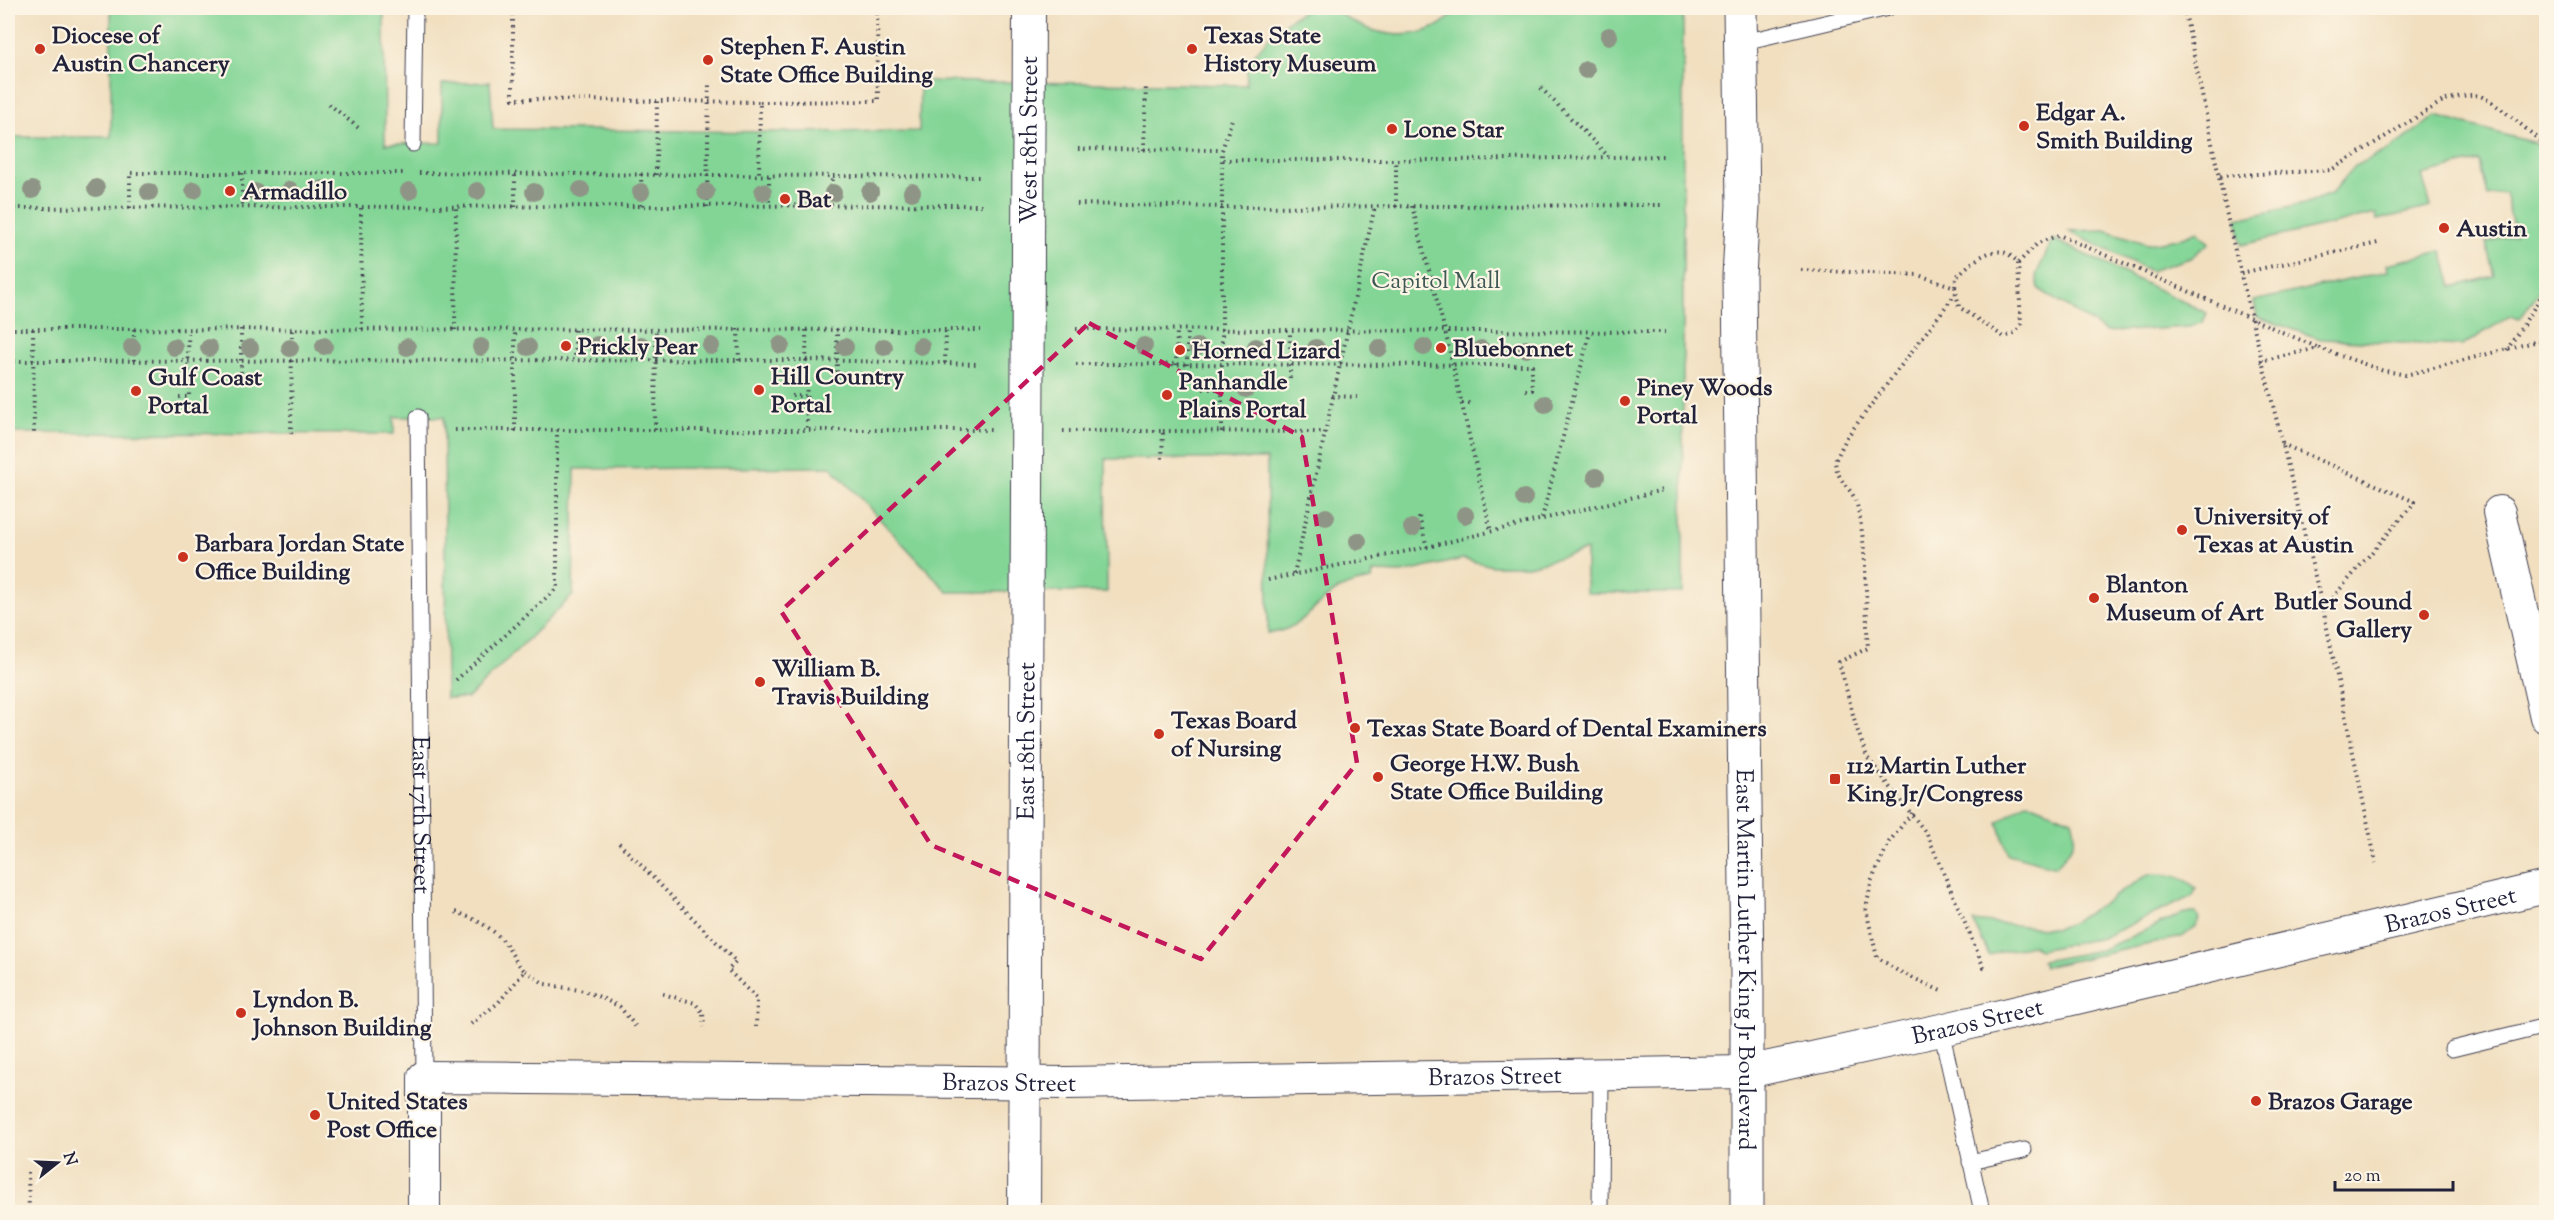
<svg xmlns="http://www.w3.org/2000/svg" width="2554" height="1220" viewBox="0 0 2554 1220" font-family="'Sorts Mill Goudy',serif">
	<rect width="100%" height="100%" fill="#fcf5e5"/>
	<filter id="ink" filterUnits="userSpaceOnUse"><feTurbulence type="fractalNoise" baseFrequency=".0167" numOctaves="2"/><feDisplacementMap in="SourceGraphic" scale="12" xChannelSelector="R" yChannelSelector="G"/><feConvolveMatrix kernelMatrix="1 2 1 2 8 2 1 2 1" color-interpolation-filters="sRGB"/></filter>
	<filter id="wash" filterUnits="userSpaceOnUse"><feTurbulence type="fractalNoise" baseFrequency=".008" numOctaves="4" result="noise"/><feDisplacementMap in="SourceGraphic" scale="24" xChannelSelector="R" yChannelSelector="G"/><feGaussianBlur stdDeviation="1.35" result="paint"/><feColorMatrix in="noise" values="0 0 0 0 0 0 0 0 0 0 0 0 0 0 0 0 0 1.4 0 .05"/><feComposite in="paint" operator="in"/></filter>
	<g filter="url(#wash)">
		<rect width="100%" height="100%" fill="#f1dfc0"/>
		<path fill="#83d596" stroke="#527c68" stroke-width="1.5" d="M111,8H384L385,144L442,143V84L490,82L493,129L783,132L919,131L920,81L1246,85L1248,62L1269,37L1293,17L1310,8H1333C1369,39 1425,48 1459,8H1683V593H1586V550L1529,566H1493L1463,559L1402,573L1373,572L1372,580C1359,582 1347,584 1336,591C1313,606 1297,633 1268,633L1267,459H1106L1107,592H948L831,467L575,469L573,595L468,698H446L444,417H394V434L8,433V137H111Z
			M2436,116L2535,143L2543,152L2546,162V281L2520,319L2510,316L2462,346L2321,339L2257,317L2254,301L2388,271L2387,264L2442,251L2452,287L2494,276L2486,242L2515,235L2505,193L2487,196L2479,161L2422,175L2431,207L2377,220L2376,214L2241,245L2237,219L2304,204L2331,194L2355,166L2390,149Z
			M2105,230L2148,244L2178,239L2198,231L2209,243L2190,258L2150,271L2068,231Z
			M2053,239L2207,313L2203,322L2189,327L2106,332L2039,289L2036,275Z
			M2027,802L2072,820C2080,840 2069,851 2056,867L2008,854L1998,822Z
			M2149,874C2168,874 2182,875 2196,888L2193,896L2102,938L2039,950L2031,945L1989,955L1973,921L2055,929L2072,923Z
			M2184,913H2196L2199,919L2195,927L2182,937L2044,967L2042,961L2101,950Z"/>
	</g>
	<g filter="url(#ink)">
		<g fill="none" stroke-linecap="round" stroke-linejoin="round">
			<defs>
				<g id="lane">
					<path d="M1740,43L1888,8"/>
					<path d="M413,144L415,8"/>
					<path id="s1" d="M418,417L424,1077"/>
					<path d="M1941,1030L1981,1207"/>
					<path d="M2452,1049L2546,1026"/>
					<path d="M1970,1162L2024,1150"/>
					<path d="M1600,1212L1601,1074"/>
				</g>
				<g id="street">
					<path d="M2499,512L2546,717"/>
					<path id="s2" d="M424,1212V1077L1067,1083L1747,1072L1941,1030L2546,887"/>
					<path id="s3" d="M1024,1212L1029,8"/>
				</g>
				<g id="secondary">
					<path id="s4" d="M1740,8L1743,206L1739,276L1747,978V1212"/>
				</g>
			</defs>
			<use href="#lane" stroke="#413e4f" stroke-width="17"/>
			<use href="#street" stroke="#413e4f" stroke-width="34"/>
			<use href="#secondary" stroke="#413e4f" stroke-width="35"/>
			<path stroke="#413e4f" stroke-width="4" stroke-dasharray="1.5 4.5" stroke-linecap="butt" d="M513,8V99L657,101
				M2184,8L2230,230L2323,609L2376,863
				M1541,88L1608,156
				M760,102L878,101L877,8
				M329,104L361,130
				M1078,149L1222,150
				M1144,150L1146,84
				M1223,160H1457L1665,156
				M242,173V208
				M419,173L982,177
				M641,174L642,207
				M656,175L657,101L760,102L759,176
				M769,176V206
				M2220,176L2331,170L2443,101C2454,98 2468,93 2480,96C2491,99 2538,137 2546,148
				M1077,204L1223,207L1664,205
				M831,205L832,176
				M1412,206L1445,331L1491,531
				M515,207V174
				M707,207L709,82
				M1396,207V160
				M8,208L982,205
				M130,208V173H405
				M361,208L362,329
				M2018,263L2038,243L2059,235L2319,348
				M1801,270L1918,275L1955,287L1959,307L2004,337C2013,334 2017,333 2021,324L2018,263C1998,237 1973,261 1956,277L1955,287
				M2241,273L2378,243
				M1956,293L1847,437L1835,461C1837,483 1853,488 1857,505C1868,551 1865,601 1868,648L1839,662L1856,726L1867,757L1927,834L1984,968L1987,967
				M8,329L981,330
				M33,329L34,434
				M134,329V361
				M241,329V383
				M738,329L739,361
				M1076,329L1665,332
				M455,330L456,208
				M575,330V360
				M806,330L807,430
				M2507,350L2546,289
				M8,361L807,360L980,364
				M2260,361L2319,348L2381,370L2406,375L2546,339
				M945,363L946,329
				M1076,364L1532,365V390H1524
				M1176,365L1177,330
				M1187,365V330
				M1290,378V330
				M837,384V329
				M1203,389H1223
				M792,396H807
				M1332,396L1357,397
				M179,397H189L188,329
				M1462,403H1474
				M455,430H992
				M655,430L656,330
				M515,431V330
				M1063,431H1163L1162,459
				M1163,431L1324,432
				M1222,432V150L1233,116
				M291,434L292,329
				M2282,444L2415,502L2323,609
				M1419,517L1427,547
				M1542,518L1590,332
				M1294,574L1375,206
				M1268,580L1427,547L1663,490
				M456,680L557,588V430
				M1912,813L1889,842L1871,882L1866,910L1877,957L1898,971L1941,991
				M619,843L736,962L728,970L757,999L756,1027
				M456,912C475,919 492,927 505,943C512,953 515,962 525,971L498,1003L471,1024
				M525,971L545,984L584,991L600,997L620,1007L636,1027
				M663,994L695,1003L703,1013L704,1027
				M28,1172L29,1212"/>
			<use href="#lane" stroke="#fff" stroke-width="15"/>
			<use href="#street" stroke="#fff" stroke-width="32"/>
			<use href="#secondary" stroke="#fff" stroke-width="33"/>
		</g>
		<g fill="#8f9586">
			<circle cx="1609" cy="36" r="9"/>
			<circle cx="1586" cy="70" r="9"/>
			<circle cx="96" cy="188" r="9"/>
			<circle cx="323" cy="189" r="9"/>
			<circle cx="32" cy="190" r="9"/>
			<circle cx="194" cy="190" r="9"/>
			<circle cx="290" cy="190" r="9"/>
			<circle cx="581" cy="190" r="9"/>
			<circle cx="409" cy="191" r="9"/>
			<circle cx="477" cy="191" r="9"/>
			<circle cx="149" cy="192" r="9"/>
			<circle cx="255" cy="192" r="9"/>
			<circle cx="534" cy="192" r="9"/>
			<circle cx="641" cy="192" r="9"/>
			<circle cx="706" cy="192" r="9"/>
			<circle cx="763" cy="192" r="9"/>
			<circle cx="870" cy="192" r="9"/>
			<circle cx="912" cy="192" r="9"/>
			<circle cx="833" cy="193" r="9"/>
			<circle cx="597" cy="345" r="9"/>
			<circle cx="641" cy="345" r="9"/>
			<circle cx="781" cy="345" r="9"/>
			<circle cx="324" cy="346" r="9"/>
			<circle cx="711" cy="346" r="9"/>
			<circle cx="921" cy="346" r="9"/>
			<circle cx="1144" cy="346" r="9"/>
			<circle cx="132" cy="347" r="9"/>
			<circle cx="174" cy="347" r="9"/>
			<circle cx="407" cy="347" r="9"/>
			<circle cx="481" cy="347" r="9"/>
			<circle cx="528" cy="347" r="9"/>
			<circle cx="845" cy="347" r="9"/>
			<circle cx="884" cy="347" r="9"/>
			<circle cx="1197" cy="347" r="9"/>
			<circle cx="1256" cy="347" r="9"/>
			<circle cx="1424" cy="347" r="9"/>
			<circle cx="209" cy="348" r="9"/>
			<circle cx="250" cy="348" r="9"/>
			<circle cx="290" cy="348" r="9"/>
			<circle cx="1316" cy="348" r="9"/>
			<circle cx="1379" cy="348" r="9"/>
			<circle cx="1481" cy="349" r="9"/>
			<circle cx="1526" cy="349" r="9"/>
			<circle cx="1246" cy="389" r="9"/>
			<circle cx="1545" cy="404" r="9"/>
			<circle cx="1596" cy="477" r="9"/>
			<circle cx="1524" cy="498" r="9"/>
			<circle cx="1465" cy="515" r="9"/>
			<circle cx="1326" cy="517" r="9"/>
			<circle cx="1412" cy="528" r="9"/>
			<circle cx="1358" cy="541" r="9"/>
		</g>
	</g>
	<path fill="none" stroke="#c2185b" stroke-width="4.5" stroke-dasharray="12 8" stroke-linejoin="round" d="M1089,323L1302,437L1357,763L1201,959L931,845L781,611Z"/>
	<g fill="#c8321e" stroke="#fcf5e5" stroke-width="2">
		<circle cx="40" cy="49" r="6"/>
		<circle cx="1192" cy="49" r="6"/>
		<circle cx="708" cy="60" r="6"/>
		<circle cx="2024" cy="126" r="6"/>
		<circle cx="1392" cy="129" r="6"/>
		<circle cx="230" cy="191" r="6"/>
		<circle cx="785" cy="199" r="6"/>
		<circle cx="2444" cy="228" r="6"/>
		<circle cx="566" cy="346" r="6"/>
		<circle cx="1441" cy="348" r="6"/>
		<circle cx="1180" cy="350" r="6"/>
		<circle cx="759" cy="390" r="6"/>
		<circle cx="136" cy="391" r="6"/>
		<circle cx="1167" cy="395" r="6"/>
		<circle cx="1625" cy="401" r="6"/>
		<circle cx="2182" cy="530" r="6"/>
		<circle cx="183" cy="557" r="6"/>
		<circle cx="2094" cy="598" r="6"/>
		<circle cx="2424" cy="615" r="6"/>
		<circle cx="760" cy="682" r="6"/>
		<circle cx="1355" cy="728" r="6"/>
		<circle cx="1159" cy="734" r="6"/>
		<circle cx="1378" cy="777" r="6"/>
		<rect x="1829" y="773" width="12" height="12" rx="3"/>
		<circle cx="241" cy="1013" r="6"/>
		<circle cx="2256" cy="1101" r="6"/>
		<circle cx="315" cy="1115" r="6"/>
	</g>
	<g text-anchor="middle" stroke-width="4.5" stroke-linejoin="round" paint-order="stroke">
		<g font-size="24" font-weight="bold" fill="#22223b" stroke="#fcf5e5" text-anchor="start">
			<text x="52" y="43">Diocese of<tspan x="52" dy="28">Austin Chancery</tspan></text>
			<text x="1204" y="43">Texas State<tspan x="1204" dy="28">History Museum</tspan></text>
			<text x="720" y="54">Stephen F. Austin<tspan x="720" dy="28">State Office Building</tspan></text>
			<text x="2036" y="120">Edgar A.<tspan x="2036" dy="28">Smith Building</tspan></text>
			<text x="1404" y="137">Lone Star</text>
			<text x="242" y="199">Armadillo</text>
			<text x="797" y="207">Bat</text>
			<text x="2456" y="236">Austin</text>
			<text x="578" y="354">Prickly Pear</text>
			<text x="1453" y="356">Bluebonnet</text>
			<text x="1192" y="358">Horned Lizard</text>
			<text x="771" y="384">Hill Country<tspan x="771" dy="28">Portal</tspan></text>
			<text x="148" y="385">Gulf Coast<tspan x="148" dy="28">Portal</tspan></text>
			<text x="1179" y="389">Panhandle<tspan x="1179" dy="28">Plains Portal</tspan></text>
			<text x="1637" y="395">Piney Woods<tspan x="1637" dy="28">Portal</tspan></text>
			<text x="2194" y="524">University of<tspan x="2194" dy="28">Texas at Austin</tspan></text>
			<text x="195" y="551">Barbara Jordan State<tspan x="195" dy="28">Office Building</tspan></text>
			<text x="2106" y="592">Blanton<tspan x="2106" dy="28">Museum of Art</tspan></text>
			<text x="2412" y="609" text-anchor="end">Butler Sound<tspan x="2412" dy="28">Gallery</tspan></text>
			<text x="772" y="676">William B.<tspan x="772" dy="28">Travis Building</tspan></text>
			<text x="1171" y="728">Texas Board<tspan x="1171" dy="28">of Nursing</tspan></text>
			<text x="1367" y="736">Texas State Board of Dental Examiners</text>
			<text x="1390" y="771">George H.W. Bush<tspan x="1390" dy="28">State Office Building</tspan></text>
			<text x="1847" y="773">112 Martin Luther<tspan x="1847" dy="28">King Jr/Congress</tspan></text>
			<text x="253" y="1007">Lyndon B.<tspan x="253" dy="28">Johnson Building</tspan></text>
			<text x="327" y="1109">United States<tspan x="327" dy="28">Post Office</tspan></text>
			<text x="2268" y="1109">Brazos Garage</text>
		</g>
		<g font-size="24" fill="#22223b" stroke="#fcf5e5">
			<text dy="8" stroke="none"><textPath href="#s3" startOffset="1072">West 18th Street</textPath></text>
			<text dy="8" stroke="none"><textPath href="#s3" startOffset="471">East 18th Street</textPath></text>
			<text dy="8" stroke="none"><textPath href="#s1" startOffset="398">East 17th Street</textPath></text>
			<text dy="8" stroke="none"><textPath href="#s2" startOffset="2180">Brazos Street</textPath></text>
			<text dy="8" stroke="none"><textPath href="#s4" startOffset="952">East Martin Luther King Jr Boulevard</textPath></text>
			<text dy="8" stroke="none"><textPath href="#s2" startOffset="1694">Brazos Street</textPath></text>
			<text dy="8" stroke="none"><textPath href="#s2" startOffset="1206">Brazos Street</textPath></text>
			<text dy="8" stroke="none"><textPath href="#s2" startOffset="720">Brazos Street</textPath></text>
		</g>
		<g font-size="24" fill="#3f5856" stroke="#fcf5e5">
			<text x="1436" y="288">Capitol Mall</text>
		</g>
	</g>
	<rect width="2554" height="1220" fill="none" stroke="#fcf5e5" stroke-width="30"/>
	<g transform="translate(57 1163) rotate(72)" stroke="#fcf5e5" stroke-width="4.5" paint-order="stroke">
	<path d="M0-4.5L10 22L0 15L-10 22Z" fill="#22223b"/>
	<text y="-9" font-size="16" font-weight="bold" text-anchor="middle" fill="#22223b">N</text>
	</g>
	<path d="M2335 1181v9h118v-9" fill="none" stroke="#22223b" stroke-width="3"/>
	<text x="2344" y="1181" font-size="18" fill="#22223b" stroke="#fcf5e5" stroke-width="4.5" paint-order="stroke">20 m</text>
</svg>
